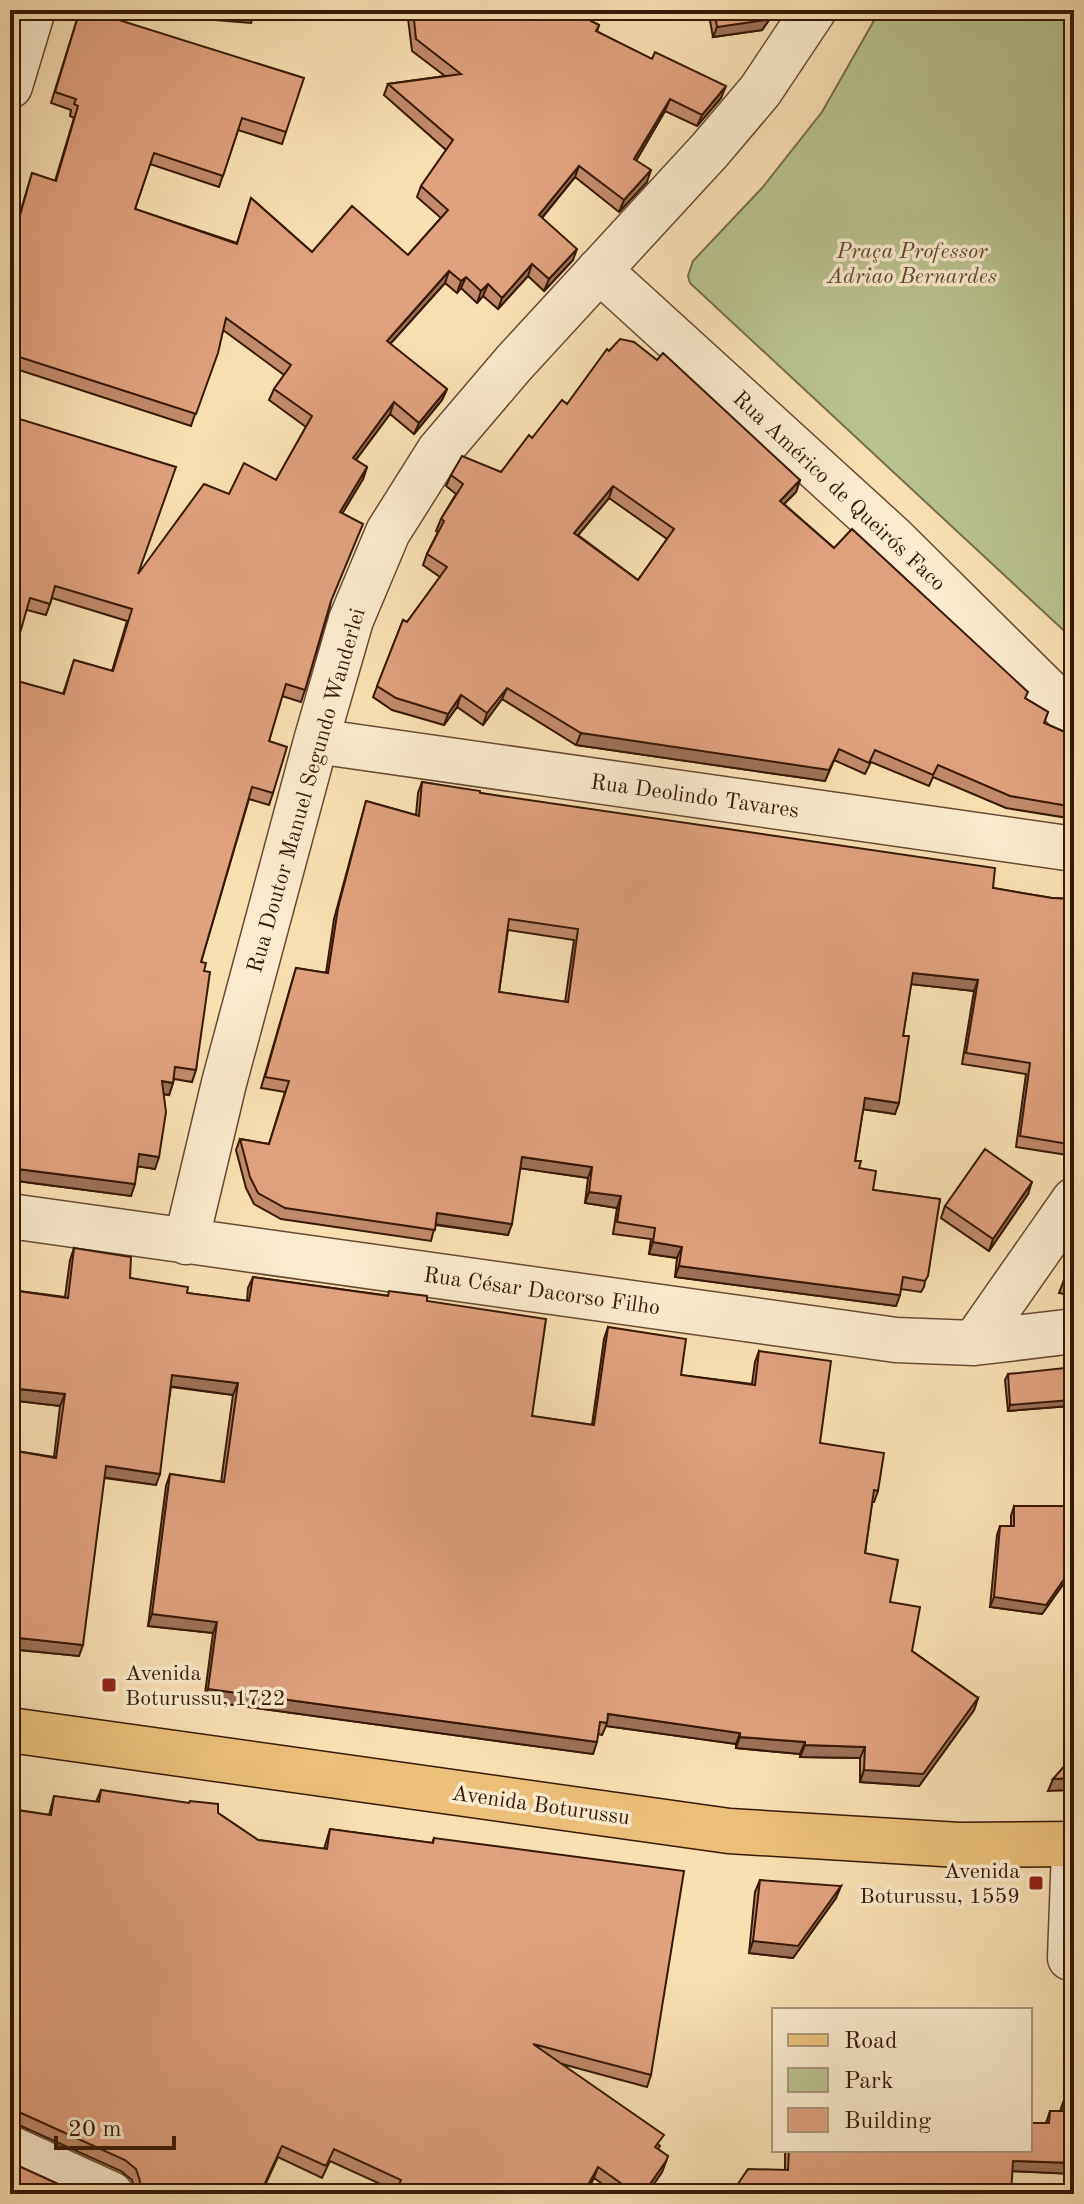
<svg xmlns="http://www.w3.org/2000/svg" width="1084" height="2204" viewBox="0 0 1084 2204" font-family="'Old Standard TT',serif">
	<rect width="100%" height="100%" fill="#f9e0b3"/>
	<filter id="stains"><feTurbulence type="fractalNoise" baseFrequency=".0025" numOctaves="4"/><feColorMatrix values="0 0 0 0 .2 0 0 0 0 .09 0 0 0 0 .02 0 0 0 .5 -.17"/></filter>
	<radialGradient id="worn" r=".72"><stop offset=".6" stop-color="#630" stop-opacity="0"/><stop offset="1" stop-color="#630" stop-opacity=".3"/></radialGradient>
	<path fill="#b9c390" stroke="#786e4c" stroke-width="2" d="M880,10H1074V640L690,283L688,276L693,261L762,188L822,112Z"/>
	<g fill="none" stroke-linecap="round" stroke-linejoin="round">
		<defs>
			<path id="minor" d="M10,86L33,10
				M599,270L892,537L1074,717
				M316,741L1074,849
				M10,1216L896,1340L974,1343L1074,1331
				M186,1242L224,1083L316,741L351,620L388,532L439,451L514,363L710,150L760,91L814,10
				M974,1343L1074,1200
				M1070,1958L1074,1849
				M10,2148L111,2194"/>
			<path id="major" d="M10,1730L729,1831L959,1845L1074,1844"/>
		</defs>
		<use href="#minor" stroke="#684a33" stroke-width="47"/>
		<use href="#major" stroke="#371808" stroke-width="47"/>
		<use href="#minor" stroke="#fbebce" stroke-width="44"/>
		<use href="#major" stroke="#ecc07a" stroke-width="44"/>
	</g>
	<path fill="#c18a6c" stroke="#371808" stroke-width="2" fill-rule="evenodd" d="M80,10L286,132L282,144L238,130L219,187L150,164L135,209L237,243L251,198L312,252L408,255L441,218L417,197L421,186L446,150L384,95L388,84L445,76L412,51L407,10H589L591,21L599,25L597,32L721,98L697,126L665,111L636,161L647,182L619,212L575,177L542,218L573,260L544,291L528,276L498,309L483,296L477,303L461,288L457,293L445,283L390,344L447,389L442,400L414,434L390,414L356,460L367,467L363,479L342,513L330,606L305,690L301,702L282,696L269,741L273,793L269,805L249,799L201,962L204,971L196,1070L192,1082L174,1079L169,1095L163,1094L155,1169L138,1166L131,1196L10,1180V679L63,694L74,660L112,671L127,621L52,598L46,615L27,610L10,416L138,574L229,494L276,480L306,427L269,400L274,389L284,375L223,330L191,426L10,367V247L32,173L55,181L74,118L70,116L71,110L51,103Z
		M708,10H776L762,30L713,37Z
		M567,404L800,480L796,492L784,504L834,548L1025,698L1048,712L1044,723L1074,736V819L1006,808L933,777L929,786L871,762L865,774L834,760L825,781L576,745L502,699L483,725L457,707L444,725L392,710L373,697L403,620L407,622L440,577L423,565L427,554L438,532L436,531L441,519L456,494L446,486L451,475L501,472L532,438ZM609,498L667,539L638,580L578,535Z
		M422,782L993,888L1052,898L1074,899V1156L1016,1147L1026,1074L962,1064L974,991L911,984L903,1036L895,1114L863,1109L855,1161L873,1190L940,1199L924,1287L921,1292L901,1289L896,1306L675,1277L677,1258L649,1254L651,1239L613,1234L617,1208L585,1203L588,1178L520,1168L508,1235L435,1225L431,1241L281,1219L254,1204L246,1188L236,1150L240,1139L269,1144L285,1092L261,1088L296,968L326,973L334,919L366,801L416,815L418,793ZM508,930L574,940L565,1002L499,992Z
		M1028,1194L989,1251L941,1218L945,1206Z
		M74,1248L130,1278L187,1293L247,1301L248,1288L253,1277L427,1301L532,1416L592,1425L604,1339L608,1327L681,1375L752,1384L755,1362L759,1351L820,1443L878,1491L874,1502H872L865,1553L890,1602L912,1651L978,1698L974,1710L919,1786L860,1782V1758L800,1757V1754L736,1748V1744L606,1726L602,1735L598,1734L593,1754L204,1701L213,1633L148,1626L166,1486L170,1474L221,1482L233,1395L171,1387L156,1485L104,1478L79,1656L10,1649V1450L54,1457L60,1406L10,1400V1290L65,1297L70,1260Z
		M1074,1264V1296L1059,1293L1064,1280Z
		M1008,1374L1069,1406L1008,1411L1005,1380Z
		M1014,1506L1074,1569L1042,1614L990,1607L997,1535L1000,1526H1011V1516Z
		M101,1790L218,1813L258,1840L324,1849L330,1829L432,1843L434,1838L651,2075L647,2087L562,2064L660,2146L658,2149L668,2156L662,2172L647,2194H616L594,2178L585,2194H395L396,2191L330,2161L322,2178L278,2157L261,2194H136L132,2180L121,2171L10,2121V1809L49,1815L54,1796L96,1802Z
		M760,1880L836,1898L793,1958L749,1953L755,1892Z
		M1074,2051V2174L1012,2171L785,2170V2150H1030L1046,2123L1050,2111H1060L1064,2100H1072Z"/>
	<path fill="#9d7158" stroke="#371808" stroke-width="2" d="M220,10H238L255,11L251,23L216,20Z
		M309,10H344L343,13Z
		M773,10H776L762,30L713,37L717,27Z
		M726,86L721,98L697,126L702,115Z
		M670,99L665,111L630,171L634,159Z
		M579,166L575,177L534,227L539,215Z
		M651,170L647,182L619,212L624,200Z
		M577,249L573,260L544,291L549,279Z
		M532,264L528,276L498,309L502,298Z
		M449,271L445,283L382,353L387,341Z
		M466,277L461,288L457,293L461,281Z
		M488,284L483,296L477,303L481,291Z
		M447,389L442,400L414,434L419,423Z
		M394,402L390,414L348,470L353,458Z
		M367,467L363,479L336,524L340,512Z
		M800,480L796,492L776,512L780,501Z
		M613,486L609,498L570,545L574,533Z
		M507,688L502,699L483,725L487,713Z
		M461,695L457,707L444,725L448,714Z
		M581,733L839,749L825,781L576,745Z
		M913,973L978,980L974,991L909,984Z
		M162,1081L173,1083L169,1095L158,1093Z
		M865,1098L899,1103L895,1114L861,1109Z
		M139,1154L159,1157L155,1169L135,1166Z
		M522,1157L592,1167L588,1178L518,1168Z
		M10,1168L135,1184L131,1196L10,1180Z
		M1032,1182L1028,1194L989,1251L993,1239Z
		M589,1192L621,1196L617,1208L585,1203Z
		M437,1213L512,1224L508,1235L433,1224Z
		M653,1242L682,1247L677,1258L649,1254Z
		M679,1266L900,1295L896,1306L675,1277Z
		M172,1375L238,1383L233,1395L168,1386Z
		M10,1388L65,1394L60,1406L10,1400Z
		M1074,1395V1398L1069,1406L1008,1411L1010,1405Z
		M106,1466L160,1474L156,1485L102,1477Z
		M1074,1565V1569L1042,1614L990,1607L994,1597Z
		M152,1614L217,1622L213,1633L148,1626Z
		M10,1637L83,1645L79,1656L10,1649Z
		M208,1689L597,1742L593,1754L204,1701Z
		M978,1698L974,1710L919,1786L860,1782L864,1770Z
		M608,1714L740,1733L736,1744L606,1726Z
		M740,1737L805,1742L800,1754L736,1748Z
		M805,1745L865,1747L860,1758L800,1757Z
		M1074,1778V1790L1048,1791L1053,1779Z
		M841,1886L836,1898L793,1958L749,1953L753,1941Z
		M666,2161L662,2172L647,2194H643Z
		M1013,2161L1074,2163V2174L1009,2171Z
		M598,2167L594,2178L585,2194H583Z"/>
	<path fill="#e0a17e" stroke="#371808" stroke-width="2" fill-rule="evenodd" d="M80,10H87L304,78L286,132L242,118L223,176L154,153L135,209L237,244L251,198L312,252L352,206L408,255L448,210L421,186L453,140L388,84L461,74L416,39L413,10H589L591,21L599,25L596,31L652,59L655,52L726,86L702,115L670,99L634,159L651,170L624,200L579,166L539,215L577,249L549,279L532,264L502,298L488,284L481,291L466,277L461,281L449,271L387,341L447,389L419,423L394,402L353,458L367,467L340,512L363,524L331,601L305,690L286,684L269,741L287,747L273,793L252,787L201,962L206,963L204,971L210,972L196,1070L175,1067L173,1083L162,1081L166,1112L159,1157L139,1154L135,1184L10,1168V679L64,694L74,660L113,671L132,609L55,586L50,604L30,598L10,668V416L176,467L138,574L204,484L229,494L244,463L276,480L312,416L274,389L291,365L226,318L218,353L196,414L10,354V250L32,173L56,181L78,106L74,104L76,99L55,92Z
		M714,10H773L766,20L717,27Z
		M620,339L634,342L657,360L663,353L800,480L780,501L834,548L852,529L1028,692L1025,698L1048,712L1044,723L1074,736V807L1010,796L938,765L933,775L875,750L869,763L839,749L829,770L581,733L507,688L487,713L461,695L448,714L396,698L377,686L403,620L407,622L447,567L427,554L444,521L441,519L463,484L451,475L462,456L501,472L529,435L532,438L562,400L567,404L607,349L609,351ZM613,486L674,529L638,580L574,533Z
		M422,782L480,791V793L995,868L993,888L1052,898L1074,899V1145L1020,1136L1030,1063L966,1053L978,980L913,973L903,1036H909L899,1103L865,1098L855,1161H861L859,1168L876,1171L873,1190L940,1199L928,1276L925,1281L903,1277L900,1295L679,1266L682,1247L653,1242L655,1228L617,1222L621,1196L589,1192L592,1167L522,1157L512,1224L437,1213L435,1230L285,1208L258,1193L250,1177L240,1139L269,1144L289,1081L265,1077L296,968L328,973L338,908L366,801L419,816ZM509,919L578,929L568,1002L499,992Z
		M985,1149L1032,1182L993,1239L945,1206Z
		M10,1239L15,1240L10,1287Z
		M74,1248L131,1257L130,1278L188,1287L187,1293L249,1301L253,1277L388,1296L389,1291L427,1296V1301L546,1319L532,1416L594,1425L608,1327L686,1339L681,1375L755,1385L759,1351L831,1361L820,1443L884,1453L878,1491L874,1490L865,1553L898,1560L890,1602L920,1607L912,1651L978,1698L923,1774L864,1770L865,1747L805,1745V1742L740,1737V1733L608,1714L607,1723L600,1722L597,1742L208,1689L217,1622L152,1614L170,1474L224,1482L238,1383L172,1375L160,1474L106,1466L83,1645L10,1637V1450L56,1458L65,1394L10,1388V1290L68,1298Z
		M1074,1264V1282L1064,1280Z
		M1074,1367V1395L1071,1400L1010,1405L1008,1374Z
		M1014,1506H1074V1565L1046,1605L994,1597L1000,1526H1014Z
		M1074,1755V1778L1053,1779Z
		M101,1790L189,1803L190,1801L218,1804V1813L258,1840L327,1849L330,1829L433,1843L434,1838L684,1871L651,2075L533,2044L664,2135L655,2147L668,2156L666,2161L643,2194H636L598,2167L583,2194H395L401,2180L334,2149L326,2166L282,2146L260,2194H137L140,2181L136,2169L125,2160L10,2108V1809L51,1815L54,1796L99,1802Z
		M760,1880L841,1886L798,1946L753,1941Z
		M1064,2100H1074V2163L1013,2161L1011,2194H731L748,2169L788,2170L789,2150H1030V2123H1049L1050,2111H1063Z
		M10,2162L80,2194H10Z"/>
	<g fill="#8f2418" stroke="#fbebce" stroke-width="3">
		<rect x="101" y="1677" width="16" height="16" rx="4"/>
		<rect x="1028" y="1875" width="16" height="16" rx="4"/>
	</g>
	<g text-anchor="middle" stroke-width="7" stroke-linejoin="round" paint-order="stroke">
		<g font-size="22" font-style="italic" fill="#5e4b31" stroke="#fbebce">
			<text x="912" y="258">Praça Professor<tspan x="912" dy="25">Adriao Bernardes</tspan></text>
		</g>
		<g font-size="22" fill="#371808" stroke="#fbebce">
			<text transform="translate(840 490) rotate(43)" y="8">Rua Américo de Queirós Faco</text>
			<text transform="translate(305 790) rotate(-74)" y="8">Rua Doutor Manuel Segundo Wanderlei</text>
			<text transform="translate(695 795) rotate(8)" y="8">Rua Deolindo Tavares</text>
			<text transform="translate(542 1290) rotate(8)" y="8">Rua César Dacorso Filho</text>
			<text transform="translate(541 1804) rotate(8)" y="8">Avenida Boturussu</text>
		</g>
		<g font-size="22" fill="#371808" stroke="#fbebce" text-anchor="start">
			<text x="125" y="1680">Avenida<tspan x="125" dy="25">Boturussu, 1722</tspan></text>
			<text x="1020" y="1878" text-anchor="end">Avenida<tspan x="1020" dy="25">Boturussu, 1559</tspan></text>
		</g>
	</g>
	<rect width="1084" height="2204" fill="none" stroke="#f9e0b3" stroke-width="40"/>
	<rect x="12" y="12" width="1060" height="2180" fill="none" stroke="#371808" stroke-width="4"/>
	<rect x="20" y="20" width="1044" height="2164" fill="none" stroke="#371808" stroke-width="2"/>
	<rect x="772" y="2008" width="260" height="144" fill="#fbebce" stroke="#ad977f" stroke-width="2"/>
	<rect x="788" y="2034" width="40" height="12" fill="#ecc07a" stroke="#ad977f" stroke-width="2"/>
	<text x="844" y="2048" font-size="24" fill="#371808">Road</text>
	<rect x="788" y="2068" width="40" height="24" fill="#b9c390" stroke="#ad977f" stroke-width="2"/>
	<text x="844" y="2088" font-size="24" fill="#371808">Park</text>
	<rect x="788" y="2108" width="40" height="24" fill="#e0a17e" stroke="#ad977f" stroke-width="2"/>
	<text x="844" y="2128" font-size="24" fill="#371808">Building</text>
	<path d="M56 2136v12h118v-12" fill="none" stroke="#371808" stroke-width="4"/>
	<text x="68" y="2136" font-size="24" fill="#371808" stroke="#fbebce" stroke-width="6" paint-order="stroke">20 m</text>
	<rect width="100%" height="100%" filter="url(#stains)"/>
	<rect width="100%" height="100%" fill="url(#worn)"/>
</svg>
